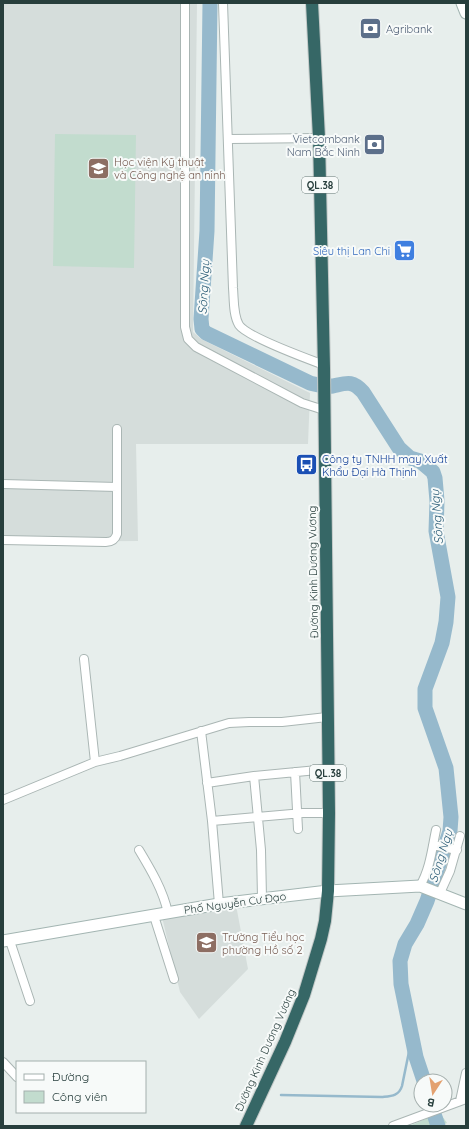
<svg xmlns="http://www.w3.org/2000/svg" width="469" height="1129" viewBox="0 0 469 1129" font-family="Quicksand,sans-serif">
	<rect width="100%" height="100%" fill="#e7eeec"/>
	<path fill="#d5dddb" d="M3,3H197L193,332L201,339L310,393L308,444H136L138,541L3,542Z
		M236,905L248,969L199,1019L180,992L162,917Z"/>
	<path fill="#c2dcce" d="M55,134L136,135L134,268L53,266Z
		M440,1113L447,1123L440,1126H409Z"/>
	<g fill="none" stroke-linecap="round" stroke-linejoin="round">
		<path stroke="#96b9cc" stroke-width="2.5" d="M281,1095L382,1097C391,1096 399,1096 402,1086L412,1037"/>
		<path stroke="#96b9cc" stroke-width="15" d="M210,3L207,231L201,319L202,329L206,333L310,383C318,385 325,387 333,386C347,383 352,380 363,392L399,448L410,458L420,461L433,472L435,478L437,501L436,531L448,597L446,622L442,643L425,689V708L446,768L451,817L450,831L427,901L417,924L405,944L400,961L401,984L416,1057L424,1081
			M431,1105L438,1126"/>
		<defs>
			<path id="street" d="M185,3V327L188,339L196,347L302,403L324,410
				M223,3L233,288C234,299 233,315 239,325C247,337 308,359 324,365
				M229,139L319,138
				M3,484L117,487
				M3,540L106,542C112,542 115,540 117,534V429
				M84,659L95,762
				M201,731L212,821L219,904
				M295,772L298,829
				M207,783L254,776
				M3,800L95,762L120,756L229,723L249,722H282L327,717
				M212,821L303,813H329
				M433,845L457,850
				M139,850C151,870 163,890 168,913
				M420,886C430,869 432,849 436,830
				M440,893L450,871L460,836
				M262,898L261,850L254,776L328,769
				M154,916L174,979
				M10,941L30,1001
				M3,1062L17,1077
				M460,1101L466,1073
				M393,1126L466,1099"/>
			<path id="secondary" d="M462,3L466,13
				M3,941L219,904L328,891L420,886L466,904"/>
			<path id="highway" d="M246,1126L285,1042L304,995L321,939L325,921L328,891L329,813L324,368L319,138L312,3"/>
		</defs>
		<use href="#street" stroke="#aab6b4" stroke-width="10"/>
		<use href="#secondary" stroke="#a3b5b2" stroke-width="13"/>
		<use href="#highway" stroke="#c3c9c8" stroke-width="14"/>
		<use href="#street" stroke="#fff" stroke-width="8"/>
		<use href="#secondary" stroke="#fff" stroke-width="11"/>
		<use href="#highway" stroke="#366766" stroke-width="12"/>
	</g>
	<defs>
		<symbol id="bank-square" viewBox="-11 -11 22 22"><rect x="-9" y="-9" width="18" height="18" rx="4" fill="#5c6f8a" stroke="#f7faf9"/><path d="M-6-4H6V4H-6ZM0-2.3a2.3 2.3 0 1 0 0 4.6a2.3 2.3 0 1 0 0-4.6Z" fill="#fff"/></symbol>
		<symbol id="university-square" viewBox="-11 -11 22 22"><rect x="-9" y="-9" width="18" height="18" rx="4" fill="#8d6e63" stroke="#f7faf9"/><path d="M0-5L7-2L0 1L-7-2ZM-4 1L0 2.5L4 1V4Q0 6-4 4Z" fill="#fff"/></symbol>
		<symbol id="supermarket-square" viewBox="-11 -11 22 22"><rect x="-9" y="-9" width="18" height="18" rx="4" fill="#3f7fe0" stroke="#f7faf9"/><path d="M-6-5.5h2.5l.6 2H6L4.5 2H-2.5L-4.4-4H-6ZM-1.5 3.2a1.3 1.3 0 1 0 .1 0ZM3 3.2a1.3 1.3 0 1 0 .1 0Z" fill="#fff"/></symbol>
		<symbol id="bus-square" viewBox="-11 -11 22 22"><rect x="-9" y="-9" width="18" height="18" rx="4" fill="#1a4fb4" stroke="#f7faf9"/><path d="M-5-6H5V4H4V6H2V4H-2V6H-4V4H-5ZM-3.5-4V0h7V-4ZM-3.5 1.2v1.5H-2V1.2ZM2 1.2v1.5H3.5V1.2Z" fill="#fff"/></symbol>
		<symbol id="school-square" viewBox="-11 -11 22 22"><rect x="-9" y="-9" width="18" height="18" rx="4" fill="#8d6e63" stroke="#f7faf9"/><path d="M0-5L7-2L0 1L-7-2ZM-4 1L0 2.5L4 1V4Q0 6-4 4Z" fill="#fff"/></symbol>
	</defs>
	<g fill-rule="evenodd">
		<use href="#bank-square" x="358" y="16" width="25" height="25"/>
		<use href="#bank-square" x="362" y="132" width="25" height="25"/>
		<use href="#university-square" x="86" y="156" width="25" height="25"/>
		<use href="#supermarket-square" x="392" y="238" width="25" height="25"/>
		<use href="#bus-square" x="294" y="452" width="25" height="25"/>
		<use href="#school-square" x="194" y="930" width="25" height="25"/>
	</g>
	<g text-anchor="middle" stroke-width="4" stroke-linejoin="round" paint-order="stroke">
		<g fill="#f7faf9" stroke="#657675" stroke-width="1">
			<rect x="302" y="177" width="36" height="16" rx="3"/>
			<rect x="310" y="765" width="36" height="16" rx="3"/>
		</g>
		<g font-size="10" font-weight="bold" fill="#273e3c">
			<text x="320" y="189">QL.38</text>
			<text x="328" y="777">QL.38</text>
		</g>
		<g font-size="11" fill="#4e5e75" stroke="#f7faf9" text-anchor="start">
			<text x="386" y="33">Agribank</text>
			<text x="360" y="143" text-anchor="end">Vietcombank<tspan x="360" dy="13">Nam Bắc Ninh</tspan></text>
		</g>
		<g font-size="11" fill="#785e54" stroke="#f7faf9" text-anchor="start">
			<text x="114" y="166">Học viện Kỹ thuật<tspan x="114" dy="13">và Công nghệ an ninh</tspan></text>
			<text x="222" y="941">Trường Tiểu học<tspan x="222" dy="13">phường Hồ số 2</tspan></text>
		</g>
		<g font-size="11" fill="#366cbe" stroke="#f7faf9" text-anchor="end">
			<text x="390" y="255">Siêu thị Lan Chi</text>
		</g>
		<g font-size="11" fill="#164399" stroke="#f7faf9" text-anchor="start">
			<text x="322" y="463">Công ty TNHH may Xuất<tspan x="322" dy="13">Khẩu Đại Hà Thịnh</tspan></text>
		</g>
		<g font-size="11" fill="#273e3c" stroke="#f7faf9">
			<text transform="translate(313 572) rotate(-91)" y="4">Đường Kinh Dương Vương</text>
			<text transform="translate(235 903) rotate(-8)" y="4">Phố Nguyễn Cư Đạo</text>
			<text transform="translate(265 1050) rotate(-66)" y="4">Đường Kinh Dương Vương</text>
		</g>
		<g font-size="12" font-style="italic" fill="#275974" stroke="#f7faf9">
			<text transform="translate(204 287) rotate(-87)" y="4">Sông Ngụ</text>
			<text transform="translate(437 517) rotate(-94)" y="4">Sông Ngụ</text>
			<text transform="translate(441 856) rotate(-73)" y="4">Sông Ngụ</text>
		</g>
	</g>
	<rect width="469" height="1129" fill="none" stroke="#273e3c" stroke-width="8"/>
	<rect x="16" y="1061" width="130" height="52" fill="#f7faf9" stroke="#a4afad"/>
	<rect x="24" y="1074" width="20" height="6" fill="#ffffff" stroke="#a4afad"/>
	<text x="52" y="1081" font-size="12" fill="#273e3c">Đường</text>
	<rect x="24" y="1091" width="20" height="12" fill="#c2dcce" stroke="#a4afad"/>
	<text x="52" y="1101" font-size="12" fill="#273e3c">Công viên</text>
	<g transform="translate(433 1093) rotate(192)"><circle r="19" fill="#f7faf9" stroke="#a4afad"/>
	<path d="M0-3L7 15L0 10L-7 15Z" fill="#e3a170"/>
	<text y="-6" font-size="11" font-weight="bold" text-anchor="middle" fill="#273e3c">B</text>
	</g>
</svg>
